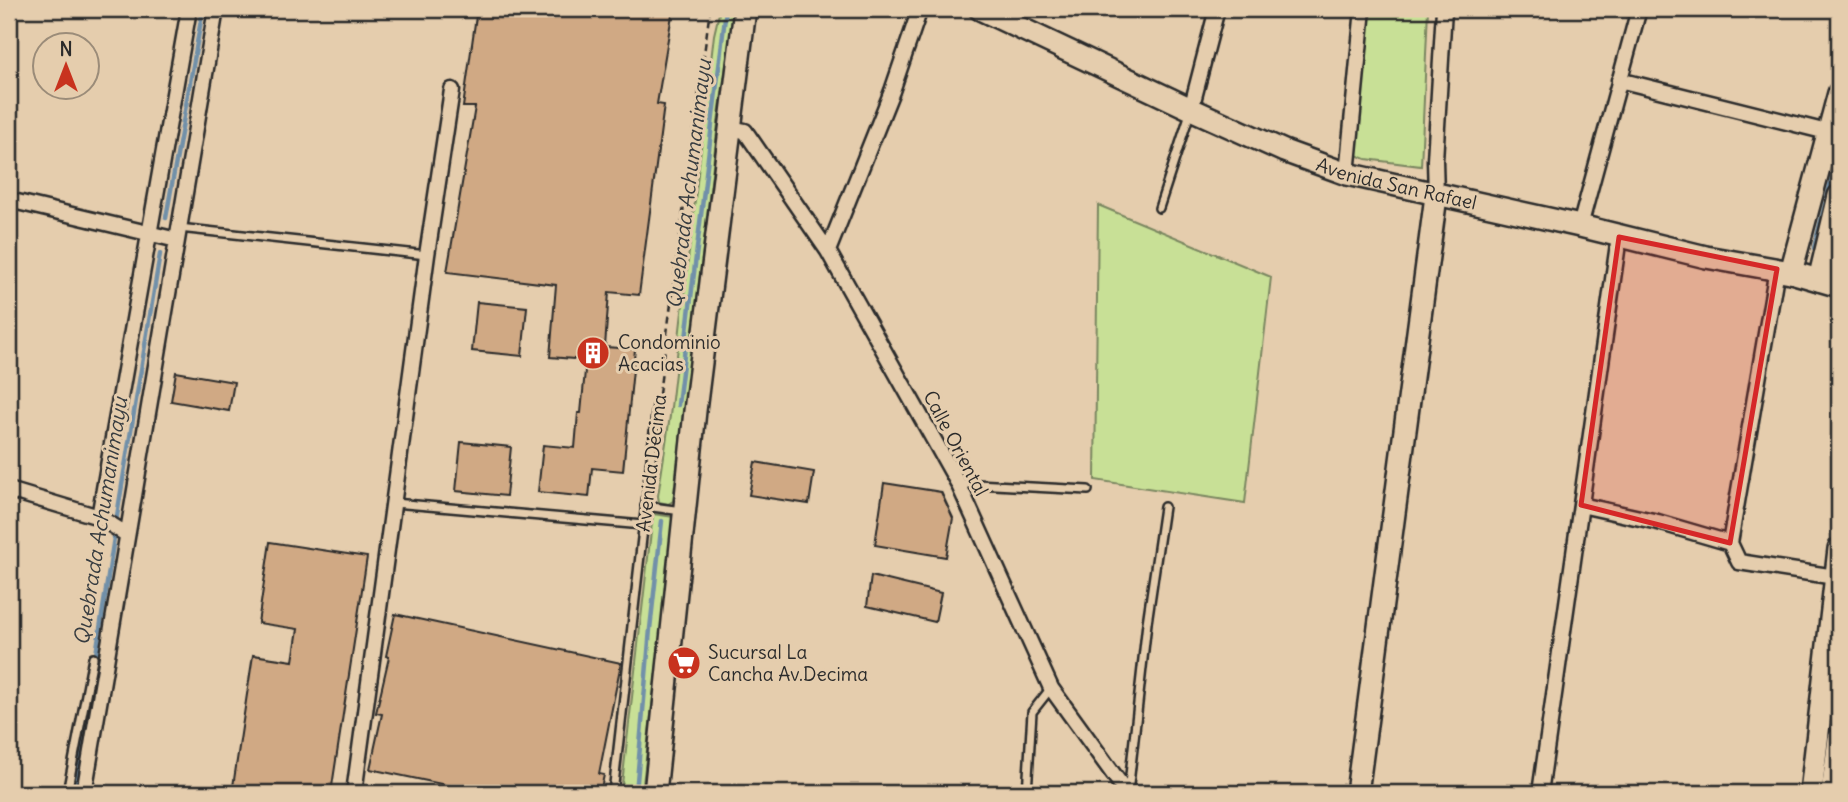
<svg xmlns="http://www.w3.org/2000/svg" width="1848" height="802" viewBox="0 0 1848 802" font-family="Delius,sans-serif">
	<rect width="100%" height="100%" fill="#e5cdad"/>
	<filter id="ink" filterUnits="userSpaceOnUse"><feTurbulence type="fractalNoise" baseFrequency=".0143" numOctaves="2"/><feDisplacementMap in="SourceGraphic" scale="14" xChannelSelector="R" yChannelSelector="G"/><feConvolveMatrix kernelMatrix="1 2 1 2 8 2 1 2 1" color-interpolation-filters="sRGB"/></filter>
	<g filter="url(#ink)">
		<path fill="#c8e096" stroke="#7a8660" stroke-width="2" d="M720,9H734L719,115L673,501L668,504L659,502L658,496L670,416L714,35Z
			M1360,9H1428L1421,166L1366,159L1346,151Z
			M1098,205L1271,277L1245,503L1095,480Z
			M653,514L674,517L642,793H621Z"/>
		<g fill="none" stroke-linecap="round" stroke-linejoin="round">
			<path stroke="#7190a9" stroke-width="4.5" d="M166,218L203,9
				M1814,248L1839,150
				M678,405L726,9
				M116,522L160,254
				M95,661L115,531
				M74,793L89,697
				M636,793L650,629L662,521"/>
		</g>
		<path fill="#d0a984" stroke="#2b2b2b" stroke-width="2" d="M477,9H673L657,104L664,105L639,295L609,292L605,347L635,349L623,471L592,468L589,497L538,492L543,445L575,448L578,413H581L586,360L550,357L556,285L447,272L475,107H463Z
			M477,302L527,307L522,356L472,351Z
			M176,372L234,382L229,411L171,401Z
			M461,442L511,447L506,496L456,491Z
			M755,462L814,472L809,504L749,495Z
			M884,483L941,492L953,518L946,557L875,545Z
			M270,542L367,557L331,793H232L253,655L293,661L298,629L258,623Z
			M871,576L941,593L935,622L867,606Z
			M395,614L621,663L599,774L604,775L600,793H484L370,769L382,714L376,713L389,657L386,656Z"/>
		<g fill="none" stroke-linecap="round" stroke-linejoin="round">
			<defs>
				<path id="lane" d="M1159,208L1191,110
					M179,228L427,255
					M959,483L1088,490
					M394,503L643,525
					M645,506L682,511
					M67,793L93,658
					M613,793L657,406
					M1027,793L1032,712L1051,688
					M1128,793L1147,623L1164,507"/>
				<path id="street" d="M1619,80L1827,132
					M1191,109L1217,9
					M729,128L745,131L828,251L958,483L1051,688L1127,793
					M1347,174L1363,9
					M1436,196L1435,160L1444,9
					M9,200L177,240
					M1580,226L1639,9
					M828,251L892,91L920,9
					M9,490L99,517L126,534
					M1581,505L1658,522L1730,543L1739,562L1835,577
					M99,517L189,9
					M1730,543L1777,269
					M84,793L216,9
					M354,793L427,255L452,90
					M1540,793L1619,237"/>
				<g id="secondary">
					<path id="s1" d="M980,9L1191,109L1284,151L1347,174L1580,226L1706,257L1791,272L1839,286"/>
					<path d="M1791,272L1839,93"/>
					<path d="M1819,280L1839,196"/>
					<path d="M655,793L695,411L745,9"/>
					<path d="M1357,793L1436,196"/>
					<path d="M1811,793L1839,549"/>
					<path d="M1832,793L1839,739"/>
				</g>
			</defs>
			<use href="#lane" stroke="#2b2b2b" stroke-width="12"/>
			<use href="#street" stroke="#2b2b2b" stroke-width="19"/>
			<use href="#secondary" stroke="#2b2b2b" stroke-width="26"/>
			<path stroke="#2b2b2b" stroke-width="2.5" stroke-dasharray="7 5" stroke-linecap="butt" d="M659,394L710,9"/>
			<use href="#lane" stroke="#e5cdad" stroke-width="7"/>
			<use href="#street" stroke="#e5cdad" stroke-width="14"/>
			<use href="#secondary" stroke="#e5cdad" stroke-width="21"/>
		</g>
	</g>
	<path fill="#d62828" fill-opacity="0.2" stroke="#d62828" stroke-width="5" stroke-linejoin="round" d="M1619,237L1777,269L1730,543L1581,505Z"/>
	<defs>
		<symbol id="building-disc" viewBox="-11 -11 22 22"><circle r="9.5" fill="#c8321e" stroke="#e5cdad"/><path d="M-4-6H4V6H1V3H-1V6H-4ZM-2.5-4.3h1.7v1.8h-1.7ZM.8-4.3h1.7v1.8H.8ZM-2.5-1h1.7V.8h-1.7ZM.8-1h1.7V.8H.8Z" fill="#fff"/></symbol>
		<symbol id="supermarket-disc" viewBox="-11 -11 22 22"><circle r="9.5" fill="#c8321e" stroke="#e5cdad"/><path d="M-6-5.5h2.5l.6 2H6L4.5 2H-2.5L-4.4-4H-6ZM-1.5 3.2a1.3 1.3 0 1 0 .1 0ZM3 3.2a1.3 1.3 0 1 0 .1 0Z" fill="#fff"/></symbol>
	</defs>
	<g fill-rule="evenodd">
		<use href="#building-disc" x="574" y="334" width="38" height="38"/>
		<use href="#supermarket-disc" x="665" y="644" width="38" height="38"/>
	</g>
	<g text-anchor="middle" stroke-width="6" stroke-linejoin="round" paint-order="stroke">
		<g font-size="19" fill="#2b2b2b" stroke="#e5cdad">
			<text dy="7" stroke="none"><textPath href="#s1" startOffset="453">Avenida San Rafael</textPath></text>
			<text transform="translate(956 443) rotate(62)" y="7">Calle Oriental</text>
			<text transform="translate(651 463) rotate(-83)" y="7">Avenida Décima</text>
		</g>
		<g font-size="19" fill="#2b2b2b" stroke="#e5cdad" text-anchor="start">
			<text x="618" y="349">Condominio<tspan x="618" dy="22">Acacias</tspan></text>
			<text x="708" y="659">Sucursal La<tspan x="708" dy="22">Cancha Av.Decima</tspan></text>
		</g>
		<g font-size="21" font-style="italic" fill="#373c40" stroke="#e5cdad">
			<text transform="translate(689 184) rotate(-83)" y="7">Quebrada Achumanimayu</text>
			<text transform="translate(101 521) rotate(-81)" y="7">Quebrada Achumanimayu</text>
		</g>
	</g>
	<rect width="1848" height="802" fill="none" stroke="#e5cdad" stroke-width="35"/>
	<rect x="18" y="18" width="1813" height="767" fill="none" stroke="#2b2b2b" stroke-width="2.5" filter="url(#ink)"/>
	<g transform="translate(66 66)"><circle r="33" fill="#e5cdad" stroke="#9b8c79" stroke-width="2"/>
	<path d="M0-5L12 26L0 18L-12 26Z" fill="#c8321e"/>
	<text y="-10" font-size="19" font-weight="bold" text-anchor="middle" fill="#2b2b2b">N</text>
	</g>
</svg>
